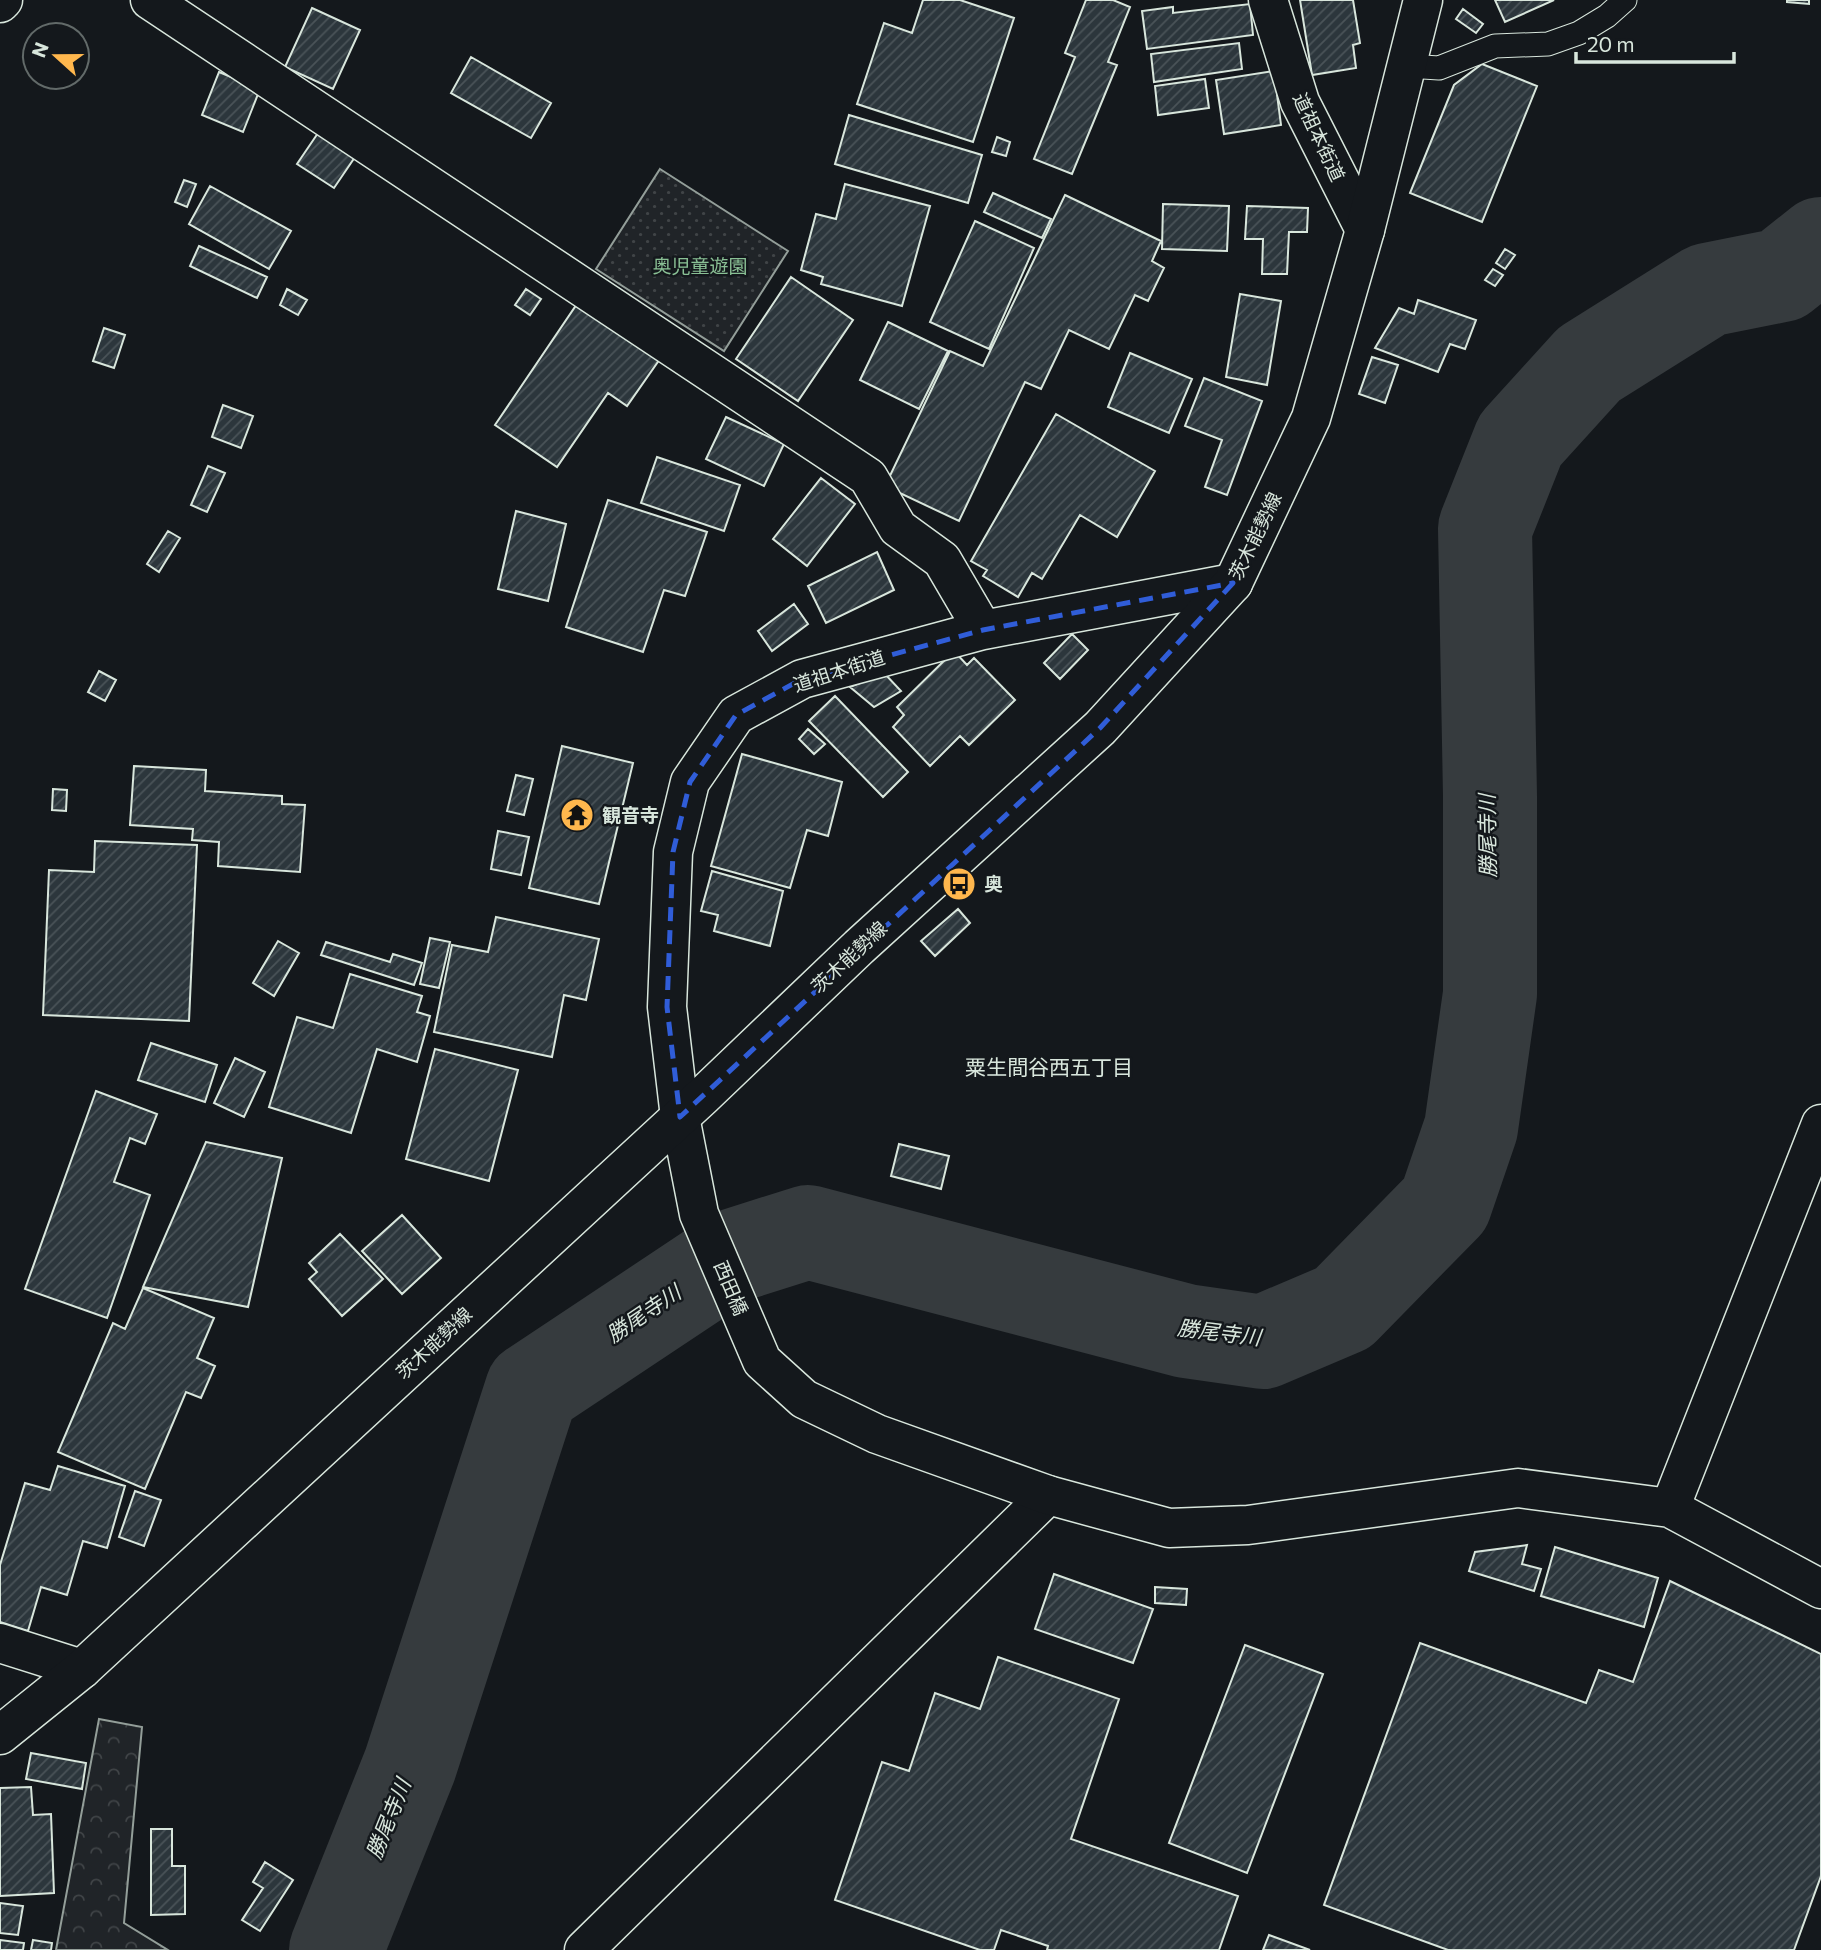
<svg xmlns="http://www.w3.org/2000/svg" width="1821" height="1950" viewBox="0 0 1821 1950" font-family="Commissioner,'Noto Sans JP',sans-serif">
	<defs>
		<pattern id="forest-crowns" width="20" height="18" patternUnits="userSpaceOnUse" patternTransform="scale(1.75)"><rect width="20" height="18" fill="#202428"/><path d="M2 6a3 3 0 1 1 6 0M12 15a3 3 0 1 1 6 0" fill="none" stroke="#404447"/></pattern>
		<pattern id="park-dots" width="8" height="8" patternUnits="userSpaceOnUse" patternTransform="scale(1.75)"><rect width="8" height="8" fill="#202428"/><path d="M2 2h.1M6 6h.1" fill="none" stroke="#404447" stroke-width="1.8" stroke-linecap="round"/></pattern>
		<pattern id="building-hatch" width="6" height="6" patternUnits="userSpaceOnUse" patternTransform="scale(1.75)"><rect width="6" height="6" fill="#2c363c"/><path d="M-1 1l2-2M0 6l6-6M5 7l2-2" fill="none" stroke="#4a5358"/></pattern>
	</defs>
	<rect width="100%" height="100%" fill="#14181c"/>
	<path fill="url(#forest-crowns)" stroke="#939e99" stroke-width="2" d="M99,1719L142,1727L124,1923L168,1950H56Z"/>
	<path fill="url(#park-dots)" stroke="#939e99" stroke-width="2" d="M660,169L788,251L724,351L596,269Z"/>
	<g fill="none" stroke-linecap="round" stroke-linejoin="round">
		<path stroke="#363b3e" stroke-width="94" d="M336,1950L410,1765L532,1389L732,1256L808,1232L1186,1331L1263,1342L1343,1308L1445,1204L1471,1128L1490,994V796L1485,528L1520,440L1589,364L1707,290L1782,275L1821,244"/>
	</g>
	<path fill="url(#building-hatch)" stroke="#d8e6dc" stroke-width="2" d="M923,0H960L1014,18L973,142L857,104L884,23L912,33Z
		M1086,0H1113L1130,7L1108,62L1117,65L1072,174L1034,159L1075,57L1065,53Z
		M1300,0H1353L1360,43L1353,45L1356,68L1312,75Z
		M1495,0H1554L1505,22Z
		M1787,0H1809V4L1787,2Z
		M1250,4L1253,35L1147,49L1142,11L1173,7V13Z
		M312,8L360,30L333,89L285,67Z
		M1463,9L1483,24L1476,33L1456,19Z
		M1239,43L1242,69L1154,82L1151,54Z
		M471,57L551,103L531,138L451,93Z
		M1482,64L1537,86L1482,222L1410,193L1454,85Z
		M1274,71L1281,125L1224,134L1216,80Z
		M219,72L260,89L243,132L202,115Z
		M1205,79L1209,108L1158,115L1155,86Z
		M849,115L982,155L968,203L835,164Z
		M318,133L355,157L334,188L297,164Z
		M997,137L1010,142L1006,156L992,152Z
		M184,180L196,184L187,207L175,202Z
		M845,184L930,206L902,306L821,284L823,277L801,270L816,214L836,219Z
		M210,186L291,231L269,269L189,224Z
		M993,193L1051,219L1042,238L984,212Z
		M1065,195L1161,241L1152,261L1164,268L1148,301L1135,295L1109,349L1069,330L1041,389L1025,382L959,521L885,486L950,351L983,366Z
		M1163,204L1229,206L1227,251L1162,249Z
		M1247,206L1308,208L1307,232H1289L1287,274H1262L1263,239H1245Z
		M975,221L1034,248L989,349L930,322Z
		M199,246L267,277L257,298L190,266Z
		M1505,249L1515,255L1505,269L1496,263Z
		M1493,269L1503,275L1495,286L1485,280Z
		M791,277L853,320L798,401L736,359Z
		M287,289L307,300L298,315L280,305Z
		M526,289L541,299L530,315L515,305Z
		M1240,294L1281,301L1267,385L1226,377Z
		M1418,300L1476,320L1465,349L1450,344L1438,372L1375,348L1399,308L1414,314Z
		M579,301L662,356L627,406L608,393L557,467L495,425Z
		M888,322L948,351L919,409L860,380Z
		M104,328L125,335L114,368L93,361Z
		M1130,353L1192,379L1169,433L1108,407Z
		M1372,357L1398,365L1385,403L1359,394Z
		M1204,378L1262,401L1227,495L1205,487L1222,440L1185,426Z
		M223,405L253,416L241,448L212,437Z
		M1056,414L1155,471L1117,537L1080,515L1042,579L1032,573L1018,597L983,576L987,570L971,561Z
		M726,417L784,444L764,486L706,459Z
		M657,457L740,485L724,531L641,503Z
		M208,466L225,473L207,512L191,505Z
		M821,478L855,504L807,566L773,539Z
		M608,500L707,532L685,596L664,590L643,652L566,627Z
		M516,511L566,524L548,601L498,589Z
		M168,531L180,538L159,572L147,564Z
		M877,552L894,590L826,623L808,586Z
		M794,604L808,624L772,651L758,631Z
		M1072,634L1088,650L1060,679L1044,663Z
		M954,651L967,665L974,658L1015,700L969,745L960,736L930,766L893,727L904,715L897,707Z
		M99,671L116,680L105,701L88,692Z
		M884,673L901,691L874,707L850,687Z
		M835,696L908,772L883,797L809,721Z
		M808,729L825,744L814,754L799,739Z
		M562,746L633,763L599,904L529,888Z
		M742,754L842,782L828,836L807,830L790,888L711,866Z
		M134,766L206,770L205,791L282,796V804L305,805L300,872L218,866L219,842L192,840L193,829L130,825Z
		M516,775L533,779L524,815L507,811Z
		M53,789L67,790L66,811L52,810Z
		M498,831L529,837L521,875L491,869Z
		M95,841L197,845L189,1021L43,1015L49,870L94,872Z
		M712,871L783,891L770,946L714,931L718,915L701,911Z
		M958,909L970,923L935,956L921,941Z
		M496,917L599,939L586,1000L564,995L552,1057L434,1032L452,945L488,952Z
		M430,938L450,942L439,988L420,984Z
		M278,941L299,953L274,996L253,983Z
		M326,942L390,962L393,954L422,963L414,985L321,955Z
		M350,974L422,996L417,1012L430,1016L417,1062L377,1049L351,1133L269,1107L297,1017L333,1028Z
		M151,1043L217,1065L205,1102L138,1080Z
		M435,1049L518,1070L489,1181L406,1159Z
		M235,1058L265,1072L244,1117L214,1103Z
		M96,1091L157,1114L145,1144L130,1138L114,1182L150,1195L107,1318L25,1289Z
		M206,1142L282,1158L248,1307L143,1287Z
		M899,1144L949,1156L941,1189L891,1176Z
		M402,1215L441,1258L402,1294L362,1251Z
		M340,1234L383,1279L342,1316L309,1279L317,1272L309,1263Z
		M143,1288L214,1318L197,1358L215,1366L201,1398L186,1392L145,1489L58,1452L113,1323L125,1329Z
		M58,1466L125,1486L107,1548L83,1541L67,1595L41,1587L28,1631L0,1622V1565L25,1483L50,1490Z
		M135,1491L161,1500L144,1546L119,1537Z
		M1527,1545L1522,1564L1541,1569L1534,1591L1469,1571L1475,1552Z
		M1555,1547L1658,1578L1644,1627L1541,1596Z
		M1054,1574L1153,1609L1133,1663L1035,1629Z
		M1670,1581L1821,1654V1876L1794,1950H1448L1324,1905L1420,1643L1586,1703L1599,1670L1633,1682Z
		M1155,1587L1187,1589L1186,1605L1155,1603Z
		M1245,1645L1323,1674L1247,1873L1169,1843Z
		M998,1657L1119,1699L1071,1839L1238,1896L1219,1950H1047L1048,1946L1001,1930L994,1950H980L835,1900L882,1762L909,1771L935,1693L980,1709Z
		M31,1753L86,1763L82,1789L26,1779Z
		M31,1787L33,1815L51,1814L54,1893L0,1896V1788Z
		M151,1829H172V1866H185V1914L151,1915Z
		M265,1862L293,1880L260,1931L242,1920L263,1888L253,1882Z
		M0,1903L23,1906L18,1935L0,1933Z
		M1269,1935L1310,1950H1263Z
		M0,1940L24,1943L23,1950H0Z
		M33,1940L52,1943L51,1950H31Z"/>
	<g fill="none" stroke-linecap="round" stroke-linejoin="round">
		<defs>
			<path id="service" d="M1407,66L1439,68L1495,46L1548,44L1579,33L1607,16L1625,0"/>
			<path id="minor" d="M150,0L868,477L898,528L942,560L983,630
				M1268,0L1300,102L1365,230
				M0,3L3,0
				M680,1117L667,1007L673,852L690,782L736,715L802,679L983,630L1233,583
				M0,1643L82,1669
				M584,1950L1048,1495"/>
			<path id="tertiary" d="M680,1117L699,1214L762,1361L804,1399L877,1434L1048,1495L1169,1528L1248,1525L1518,1488L1670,1508L1821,1589
				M1670,1508L1821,1124"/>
			<path id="primary" d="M0,1735L82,1669L703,1096L859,947L1100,728L1233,583L1311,418L1365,230L1423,0"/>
		</defs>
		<use href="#service" stroke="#d8e6dc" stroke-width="25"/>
		<use href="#minor" stroke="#d8e6dc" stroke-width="41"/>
		<use href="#tertiary" stroke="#d8e6dc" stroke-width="41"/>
		<use href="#primary" stroke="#d8e6dc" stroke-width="41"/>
		<use href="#service" stroke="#14181c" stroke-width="23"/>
		<use href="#minor" stroke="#14181c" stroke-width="38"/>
		<use href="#tertiary" stroke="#14181c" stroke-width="38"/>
		<use href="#primary" stroke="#14181c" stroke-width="38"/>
	</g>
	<path fill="none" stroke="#305dd8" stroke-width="5" stroke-dasharray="14 9" stroke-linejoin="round" d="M1233,583L1100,728L680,1117L667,1007L673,852L690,782L736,715L802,679L983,630Z"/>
	<defs>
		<symbol id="temple-disc" viewBox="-11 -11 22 22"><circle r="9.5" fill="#ffb74d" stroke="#14181c"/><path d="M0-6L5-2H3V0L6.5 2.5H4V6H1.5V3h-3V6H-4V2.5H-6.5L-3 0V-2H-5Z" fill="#111"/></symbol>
		<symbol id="bus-disc" viewBox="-11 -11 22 22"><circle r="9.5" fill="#ffb74d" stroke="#14181c"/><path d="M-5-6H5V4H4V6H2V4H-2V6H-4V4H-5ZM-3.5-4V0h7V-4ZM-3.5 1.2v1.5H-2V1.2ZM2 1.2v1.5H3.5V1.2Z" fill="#111"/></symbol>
	</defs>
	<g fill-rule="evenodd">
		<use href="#temple-disc" x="558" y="796" width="38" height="38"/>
		<use href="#bus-disc" x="940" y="865" width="38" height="38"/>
	</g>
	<g text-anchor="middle" stroke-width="5" stroke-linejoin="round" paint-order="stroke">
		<g font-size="19" fill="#d8e6dc" stroke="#14181c">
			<text transform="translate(1319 137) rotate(65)" y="7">道祖本街道</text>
			<text transform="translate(1255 536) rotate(-64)" y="7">茨木能勢線</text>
			<text transform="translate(839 671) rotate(-18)" y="7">道祖本街道</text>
			<text transform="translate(849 957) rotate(-43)" y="7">茨木能勢線</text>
			<text transform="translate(731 1288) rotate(67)" y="7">西田橋</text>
			<text transform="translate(434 1343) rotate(-43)" y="7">茨木能勢線</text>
		</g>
		<g font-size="19" fill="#8ac095" stroke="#14181c">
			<text x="700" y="273">奥児童遊園</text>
		</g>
		<g font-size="19" font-weight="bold" fill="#d8e6dc" stroke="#14181c" text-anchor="start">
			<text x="602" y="822">観音寺</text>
			<text x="984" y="891">奥</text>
		</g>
		<g font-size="21" font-style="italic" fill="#d8e6dc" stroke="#14181c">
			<text transform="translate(1488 836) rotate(-91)" y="7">勝尾寺川</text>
			<text transform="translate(644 1314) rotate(-34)" y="7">勝尾寺川</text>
			<text transform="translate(1219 1333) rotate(7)" y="7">勝尾寺川</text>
			<text transform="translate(389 1819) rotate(-68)" y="7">勝尾寺川</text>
		</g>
		<g font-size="21" fill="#d8e6dc" stroke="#14181c">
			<text x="1049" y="1075">粟生間谷西五丁目</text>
		</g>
	</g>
	<g transform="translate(56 56) rotate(291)"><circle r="33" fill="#14181c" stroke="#626a69" stroke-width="2"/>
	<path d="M0-5L12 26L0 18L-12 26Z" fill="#ffb74d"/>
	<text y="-10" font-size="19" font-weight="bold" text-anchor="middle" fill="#d8e6dc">N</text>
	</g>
	<path d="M1576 52v10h158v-10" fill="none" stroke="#d8e6dc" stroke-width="3.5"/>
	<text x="1587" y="52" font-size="21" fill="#d8e6dc" stroke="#14181c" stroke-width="5" paint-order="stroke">20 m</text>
</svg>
